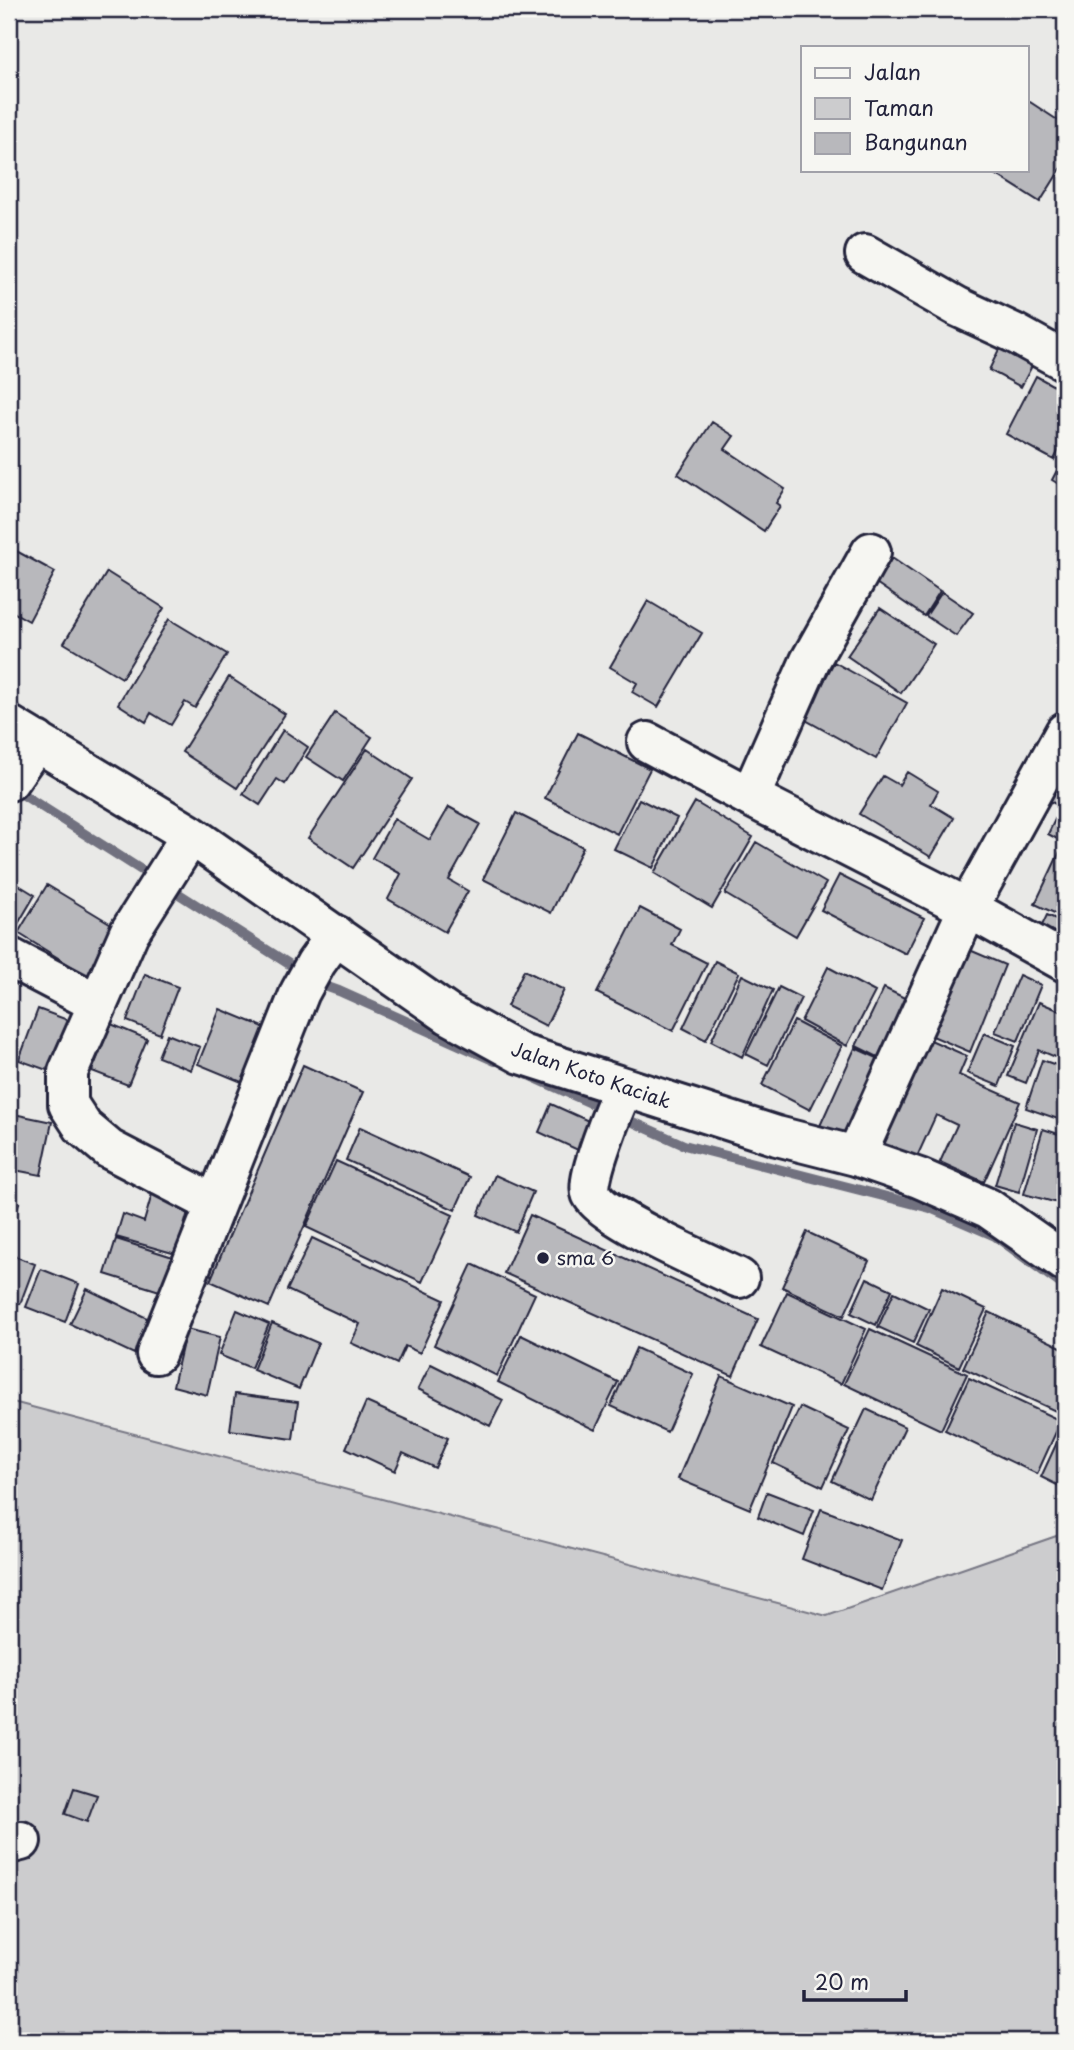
<svg xmlns="http://www.w3.org/2000/svg" width="1074" height="2050" viewBox="0 0 1074 2050" font-family="'Playpen Sans',sans-serif">
	<rect width="100%" height="100%" fill="#e9e9e7"/>
	<filter id="ink" filterUnits="userSpaceOnUse"><feTurbulence type="fractalNoise" baseFrequency=".0143" numOctaves="2"/><feDisplacementMap in="SourceGraphic" scale="14" xChannelSelector="R" yChannelSelector="G"/><feConvolveMatrix kernelMatrix="1 2 1 2 8 2 1 2 1" color-interpolation-filters="sRGB"/></filter>
	<g filter="url(#ink)">
		<path fill="#ccccce" stroke="#777784" stroke-width="2" d="M9,1401L827,1616L1065,1533V2041H9Z"/>
		<g fill="none" stroke-linecap="round" stroke-linejoin="round">
			<path stroke="#71717f" stroke-width="10" d="M11,787L322,985L339,991L495,1061
				M526,1074L684,1145L930,1208L995,1236L1065,1287"/>
		</g>
		<path fill="#b8b8bc" stroke="#22223b" stroke-width="2" d="M1027,100L1065,125V162L1040,202L989,170H1027Z
			M1000,347L1033,364L1021,387L989,370Z
			M1036,376L1065,392L1057,409L1065,413V437L1054,460L1006,434Z
			M712,422L734,436L725,449L785,489L776,503L780,506L764,531L678,474Z
			M1065,455V488L1052,480Z
			M9,547L55,572L29,621L11,611L9,615Z
			M892,558L940,591L924,616L876,583Z
			M107,572L164,608L122,678L64,643Z
			M942,592L973,613L956,636L926,616Z
			M648,601L702,633L658,707L632,692L637,683L610,667Z
			M880,608L934,644L901,693L847,656Z
			M169,619L227,654L195,708L185,702L171,725L151,713L146,722L118,704Z
			M834,662L907,703L876,759L804,719Z
			M229,677L285,714L237,788L182,752Z
			M335,713L372,737L343,781L306,757Z
			M283,730L308,747L285,784L277,779L260,805L243,794Z
			M578,733L650,769L617,834L545,798Z
			M367,749L412,779L353,868L308,838Z
			M1065,767V809L1046,799Z
			M907,772L938,791L931,804L954,818L931,857L859,814L883,776L899,785Z
			M639,799L677,818L653,868L614,849Z
			M695,802L753,837L712,908L654,873Z
			M449,807L480,824L449,880L468,891L445,932L388,899L401,874L372,858L394,819L430,840Z
			M1059,811L1065,814V843L1048,834Z
			M516,813L583,847L551,913L483,879Z
			M756,842L826,883L796,936L725,894Z
			M1063,845L1065,847V918L1035,904Z
			M839,875L924,918L906,954L821,910Z
			M9,879L35,895L12,934L9,932Z
			M47,885L118,928L89,977L18,933Z
			M640,908L680,929L672,945L707,963L673,1031L597,993Z
			M1047,915L1065,923V948L1037,936Z
			M965,948L1005,965L970,1052L930,1035Z
			M715,961L739,973L706,1040L683,1028Z
			M828,967L875,992L847,1046L801,1021Z
			M524,970L564,990L546,1026L507,1006Z
			M145,974L178,987L160,1034L127,1021Z
			M742,975L773,990L742,1057L711,1041Z
			M1019,975L1041,985L1018,1041L995,1032Z
			M779,987L801,998L768,1065L746,1054Z
			M884,988L915,1003L886,1061L856,1046Z
			M1039,1002L1065,1013V1061L1039,1050L1026,1083L1008,1076Z
			M38,1009L73,1022L55,1073L19,1060Z
			M220,1009L266,1028L244,1083L198,1064Z
			M794,1021L842,1046L810,1110L762,1085Z
			M111,1024L147,1039L128,1085L92,1071Z
			M984,1033L1015,1046L999,1086L967,1073Z
			M167,1034L200,1047L191,1070L158,1057Z
			M917,1034L967,1056L959,1075L1020,1102L984,1182L940,1162L957,1125L936,1115L916,1159L871,1138Z
			M855,1048L882,1060L845,1140L819,1128Z
			M1042,1060L1065,1068V1099L1058,1119L1026,1108Z
			M303,1065L363,1092L269,1307L210,1281Z
			M551,1104L593,1123L580,1151L539,1132Z
			M9,1113L52,1122L41,1175L9,1169Z
			M1014,1122L1037,1129L1019,1192L995,1185Z
			M360,1127L470,1177L455,1210L346,1160Z
			M1043,1129L1065,1136V1205L1024,1194Z
			M336,1161L453,1215L422,1282L306,1227Z
			M495,1175L533,1192L516,1232L478,1215Z
			M152,1194L190,1205L176,1254L116,1237L123,1214L144,1222Z
			M9,1200L19,1203L9,1231Z
			M530,1215L758,1319L733,1376L504,1273Z
			M807,1232L869,1261L844,1316L782,1287Z
			M312,1238L444,1300L420,1353L405,1346L397,1364L351,1343L360,1324L287,1290Z
			M116,1239L176,1258L166,1293L105,1274Z
			M9,1254L35,1264L20,1304L9,1300Z
			M472,1264L535,1294L497,1376L434,1345Z
			M41,1269L79,1284L65,1322L26,1307Z
			M867,1278L892,1290L876,1325L851,1313Z
			M942,1288L986,1309L959,1367L916,1346Z
			M87,1289L151,1320L134,1354L70,1324Z
			M787,1292L866,1329L841,1384L761,1347Z
			M894,1292L929,1309L913,1343L878,1327Z
			M237,1310L269,1324L251,1368L219,1355Z
			M989,1312L1065,1349V1407L1062,1414L963,1368Z
			M272,1323L318,1343L299,1389L253,1370Z
			M186,1329L220,1337L207,1395L173,1386Z
			M870,1329L967,1374L941,1430L844,1384Z
			M521,1335L618,1382L595,1430L498,1382Z
			M636,1348L693,1374L667,1432L611,1406Z
			M431,1364L503,1400L490,1426L418,1389Z
			M721,1376L792,1407L750,1509L678,1479Z
			M969,1378L1061,1421L1037,1474L945,1430Z
			M235,1394L298,1402L293,1439L230,1430Z
			M366,1402L448,1438L435,1468L403,1453L395,1471L346,1448Z
			M800,1407L849,1430L823,1487L773,1463Z
			M866,1409L905,1427L871,1500L832,1481Z
			M1065,1425V1489L1041,1477Z
			M767,1492L814,1510L804,1536L758,1517Z
			M821,1509L902,1540L882,1590L802,1559Z
			M74,1788L97,1795L87,1822L65,1814Z"/>
		<g fill="none" stroke-linecap="round" stroke-linejoin="round">
			<defs>
				<path id="minor" d="M865,254L958,307L1014,333L1065,361
					M871,552L810,661L750,797L968,908L1065,962
					M9,725L191,835L448,1014L521,1054L777,1136L856,1156L919,1178L988,1208L1065,1262
					M647,742L750,797
					M9,781L37,741
					M191,835L129,933L68,1072V1104L83,1127L109,1149L215,1204
					M9,957L97,1003
					M624,1087C616,1104 585,1179 591,1193C600,1217 712,1265 739,1278
					M856,1156L968,908L1065,732
					M156,1354L300,992L316,963L336,935
					M9,1844L21,1841"/>
			</defs>
			<use href="#minor" stroke="#22223b" stroke-width="44"/>
			<use href="#minor" stroke="#f6f6f2" stroke-width="38"/>
		</g>
	</g>
	<circle fill="#22223b" stroke="#f6f6f2" stroke-width="2.5" cx="543" cy="1258" r="7"/>
	<g text-anchor="middle" stroke-width="5" stroke-linejoin="round" paint-order="stroke">
		<g font-size="19" fill="#22223b" stroke="#f6f6f2">
			<text transform="translate(591 1075) rotate(19)" y="7">Jalan Koto Kaciak</text>
		</g>
		<g font-size="19" fill="#22223b" stroke="#f6f6f2" text-anchor="start">
			<text x="557" y="1265">sma 6</text>
		</g>
	</g>
	<rect width="1074" height="2050" fill="none" stroke="#f6f6f2" stroke-width="35"/>
	<rect x="18" y="18" width="1039" height="2015" fill="none" stroke="#22223b" stroke-width="2.5" filter="url(#ink)"/>
	<rect x="801" y="46" width="228" height="126" fill="#f6f6f2" stroke="#a1a1a9" stroke-width="2"/>
	<rect x="815" y="68" width="35" height="10" fill="#f6f6f2" stroke="#a1a1a9" stroke-width="2"/>
	<text x="864" y="80" font-size="21" fill="#22223b">Jalan</text>
	<rect x="815" y="98" width="35" height="21" fill="#ccccce" stroke="#a1a1a9" stroke-width="2"/>
	<text x="864" y="116" font-size="21" fill="#22223b">Taman</text>
	<rect x="815" y="133" width="35" height="21" fill="#b8b8bc" stroke="#a1a1a9" stroke-width="2"/>
	<text x="864" y="150" font-size="21" fill="#22223b">Bangunan</text>
	<path d="M804 1990v10h102v-10" fill="none" stroke="#22223b" stroke-width="3.5"/>
	<text x="815" y="1990" font-size="21" fill="#22223b" stroke="#f6f6f2" stroke-width="5" paint-order="stroke">20 m</text>
</svg>
